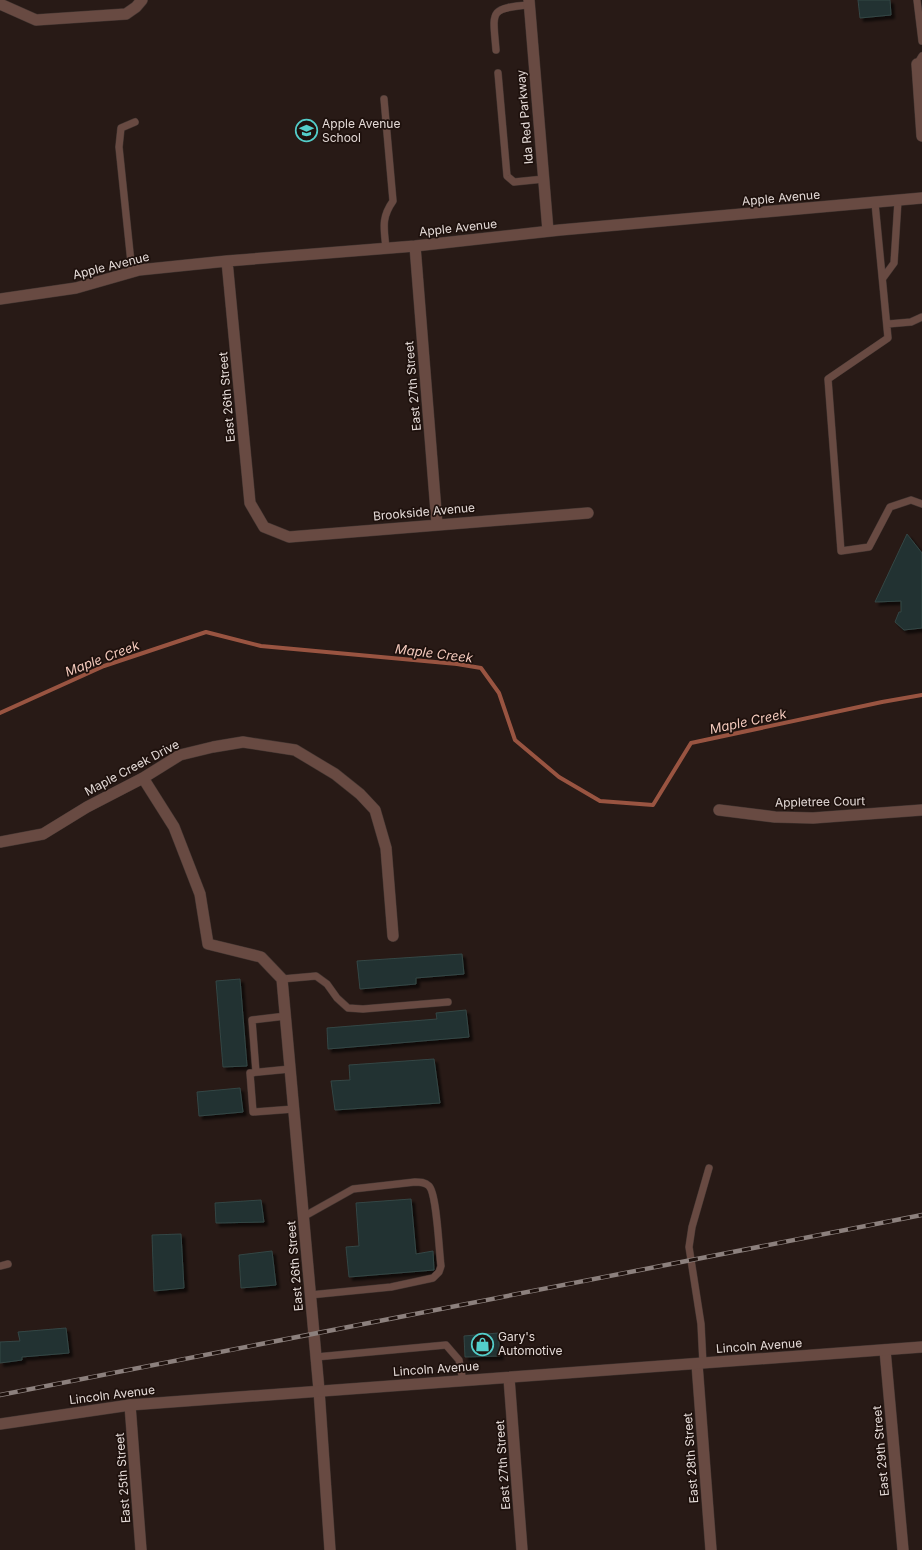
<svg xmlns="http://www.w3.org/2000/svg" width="922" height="1550" viewBox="0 0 922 1550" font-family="Inter,sans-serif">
	<defs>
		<filter id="shadow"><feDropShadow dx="3.5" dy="3.5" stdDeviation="1" flood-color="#0009"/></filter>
	</defs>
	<rect width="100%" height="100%" fill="#281a16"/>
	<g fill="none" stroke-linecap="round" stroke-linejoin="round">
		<path stroke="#995441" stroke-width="4" d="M0,713L104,666L206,632L261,646L457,664L481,668L499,693L515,740L559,777L600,801L653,805L691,743L882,702L922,695"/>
	</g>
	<path fill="#203231" stroke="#344645" filter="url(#shadow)" d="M858,0H890L891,15L860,18Z
		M907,534L922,553V628L904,630L895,622L899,612H901V601L875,602Z
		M462,954L464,974L416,978V984L360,989L357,961Z
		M240,979L247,1066L223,1067L216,981Z
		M466,1010L469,1037L328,1049L327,1028L437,1019L436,1013Z
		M434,1059L440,1103L335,1110L331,1081L350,1080L349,1065Z
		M240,1088L243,1112L199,1116L197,1092Z
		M411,1199L416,1254L433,1251L434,1270L349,1277L346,1247L359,1246L356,1203Z
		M261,1200L264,1222L216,1223L215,1203Z
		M181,1234L184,1288L154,1291L152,1235Z
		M272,1251L276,1285L241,1288L239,1255Z
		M66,1328L69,1353L22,1357V1360L0,1363V1342L20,1341L18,1332Z
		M498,1333L500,1356L465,1357L464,1336Z"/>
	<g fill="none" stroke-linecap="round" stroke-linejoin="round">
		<defs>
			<path id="service" d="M917,0L922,41
				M496,50C493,12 488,8 529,5
				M917,64L922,56
				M498,73L507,176L514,182L544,179
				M384,99L393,201C381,218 384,228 386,248
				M875,203L888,338L828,379L841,551L869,547L890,507L911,500L922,504
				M132,272L119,147L121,128L135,122
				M883,278L894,263L898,201
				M888,324L911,322L922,317
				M282,979L316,976L327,984L337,998L348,1008L363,1009L448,1002
				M290,1069L250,1073L253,1112L294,1109
				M256,1072L252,1020L286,1016
				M303,1217L353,1189L415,1182C420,1182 425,1182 429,1186C437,1194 439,1252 441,1266L439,1272L433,1278L391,1287L310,1295
				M0,1266L8,1264
				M316,1357L446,1345L459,1360L463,1381
				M703,1364L701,1324L689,1247L692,1227L709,1168"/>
			<path id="minor" d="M529,0L548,231
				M0,4L36,20L126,14L136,7L142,0
				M917,64L922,136
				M415,246L437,524
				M227,261L250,503L264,527L289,537L588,513
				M0,299L76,288L139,270L227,261L415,246L560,230L922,198
				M143,778L174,827L200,894L208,944L261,957L282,979L319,1390L330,1550
				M719,810L775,817L813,818L922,810
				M0,842L43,834L87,807L143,778L180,755L213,747L243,742L295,750L335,774L360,794L375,810L386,848L393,936
				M885,1350L903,1550
				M697,1364L711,1550
				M509,1378L522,1550
				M130,1405L141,1550"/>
			<path id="tertiary" d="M0,1424L130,1405L922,1347"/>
		</defs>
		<use href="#service" stroke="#423531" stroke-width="8"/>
		<use href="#minor" stroke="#423531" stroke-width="12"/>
		<use href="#tertiary" stroke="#423531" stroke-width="12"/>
		<use href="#service" stroke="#684a42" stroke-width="7"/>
		<use href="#minor" stroke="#684a42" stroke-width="11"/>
		<use href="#tertiary" stroke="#684a42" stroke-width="11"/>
		<defs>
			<path id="rail" d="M0,1395L922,1215"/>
		</defs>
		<use href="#rail" stroke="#8c807d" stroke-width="4.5"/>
		<use href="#rail" stroke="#1e110d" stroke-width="3" stroke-dasharray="9" stroke-linecap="butt"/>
	</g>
	<defs>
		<symbol id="school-ring" viewBox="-11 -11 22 22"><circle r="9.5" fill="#1e110d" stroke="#53cdc9" stroke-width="1.5"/><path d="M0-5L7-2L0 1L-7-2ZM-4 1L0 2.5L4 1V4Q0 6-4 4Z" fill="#53cdc9"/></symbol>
		<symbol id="shop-ring" viewBox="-11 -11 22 22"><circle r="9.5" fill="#1e110d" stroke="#53cdc9" stroke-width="1.5"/><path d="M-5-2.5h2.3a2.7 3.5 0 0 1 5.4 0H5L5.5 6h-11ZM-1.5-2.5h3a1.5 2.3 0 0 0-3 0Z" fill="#53cdc9"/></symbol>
	</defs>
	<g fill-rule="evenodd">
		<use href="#school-ring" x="294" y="118" width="25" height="25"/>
		<use href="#shop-ring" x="470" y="1332" width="25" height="25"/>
	</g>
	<g text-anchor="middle" stroke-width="3.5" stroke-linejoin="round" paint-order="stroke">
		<g font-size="12" fill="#e4dad7" stroke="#1e110d">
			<text transform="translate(525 117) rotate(-95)" y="4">Ida Red Parkway</text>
			<text transform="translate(781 198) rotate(-5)" y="4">Apple Avenue</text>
			<text transform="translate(458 228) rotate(-6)" y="4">Apple Avenue</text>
			<text transform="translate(111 266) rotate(-14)" y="4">Apple Avenue</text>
			<text transform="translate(413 386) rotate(-95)" y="4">East 27th Street</text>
			<text transform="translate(227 397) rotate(-95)" y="4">East 26th Street</text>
			<text transform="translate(424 512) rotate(-5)" y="4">Brookside Avenue</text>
			<text transform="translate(132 768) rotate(-28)" y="4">Maple Creek Drive</text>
			<text transform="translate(820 802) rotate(-1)" y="4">Appletree Court</text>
			<text transform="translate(295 1266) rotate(-95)" y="4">East 26th Street</text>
			<text transform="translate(759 1346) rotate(-4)" y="4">Lincoln Avenue</text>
			<text transform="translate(436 1369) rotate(-4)" y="4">Lincoln Avenue</text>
			<text transform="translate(112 1395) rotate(-7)" y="4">Lincoln Avenue</text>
			<text transform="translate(881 1451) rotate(-95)" y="4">East 29th Street</text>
			<text transform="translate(691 1458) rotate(-94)" y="4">East 28th Street</text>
			<text transform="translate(503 1465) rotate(-94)" y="4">East 27th Street</text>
			<text transform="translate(123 1478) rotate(-94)" y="4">East 25th Street</text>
		</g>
		<g font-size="12" fill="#e4dad7" stroke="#1e110d" text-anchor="start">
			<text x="322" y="128">Apple Avenue<tspan x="322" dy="14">School</tspan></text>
			<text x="498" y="1341">Gary's<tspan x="498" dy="14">Automotive</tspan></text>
		</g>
		<g font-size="13" font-style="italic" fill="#f4cabd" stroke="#1e110d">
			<text transform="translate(434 653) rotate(7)" y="5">Maple Creek</text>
			<text transform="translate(102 658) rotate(-21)" y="5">Maple Creek</text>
			<text transform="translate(748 721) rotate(-12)" y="5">Maple Creek</text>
		</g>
	</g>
</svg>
